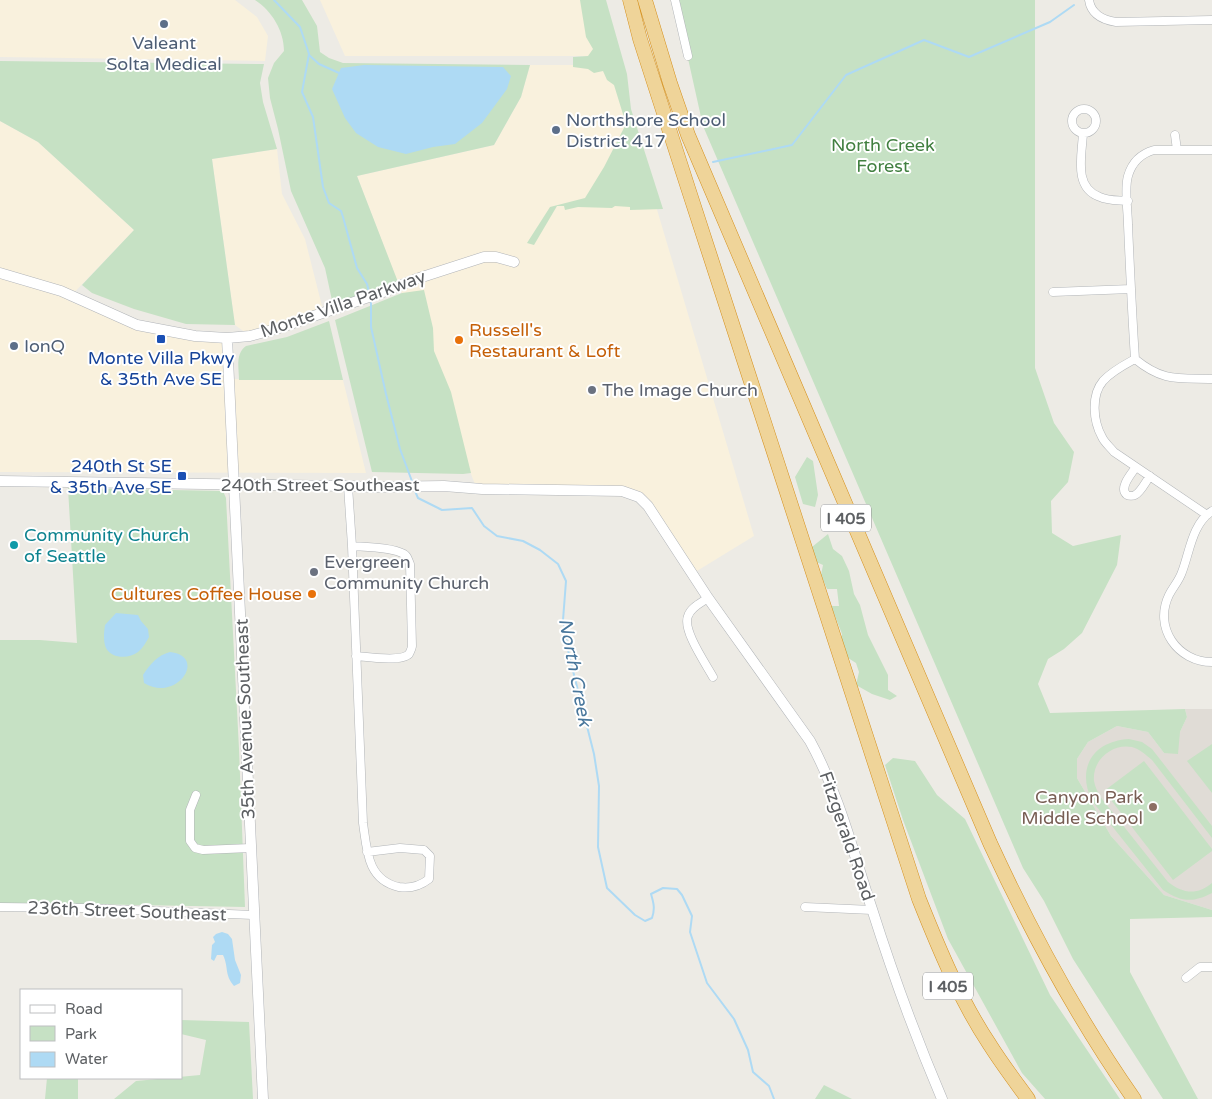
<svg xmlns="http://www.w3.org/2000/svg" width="1212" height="1099" viewBox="0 0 1212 1099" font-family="'Varela Round',sans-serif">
	<rect width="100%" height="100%" fill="#edebe5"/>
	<path fill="#f9f1dd" d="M0,0H235L257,17L268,36L265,61L0,57Z
		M320,0H591L600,56H345Z
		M530,65H614L754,536L692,574L639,497L476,487L357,176L494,145L521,97Z
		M0,121L38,142L134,230L67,300L145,332L223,342L225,379L343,380L366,473L0,472Z
		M277,149L282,194L305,239L323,310L250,336L235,325L212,159Z"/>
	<path fill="#e0dcd6" d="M1185,709H1212V910L1164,895L1111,836L1077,778V759L1088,742L1117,726L1148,732L1164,753L1180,732L1187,717Z"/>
	<path fill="#c6e1c4" d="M255,0H302L317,26L320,52L329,58L343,63L530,65L521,97L494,145L357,176L398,282L333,305L325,268L291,191L278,129L270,98L268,78L274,63L284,51C284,31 272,11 255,0Z
		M580,0H606L627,74L631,109L663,209L630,210V207L615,206L612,208L578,207L565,210L564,206H557L534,245L527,243L550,207L585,198L604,167L626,124L614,85L607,80L603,71L594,73L588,69L573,67V57L588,56L593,49L586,37Z
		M675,0H1035V368L1054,423L1074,452L1068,482L1051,501L1052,533L1073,546L1121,535L1117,565L1082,633L1064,649L1048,659L1038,684L1050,713L1185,709L1187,717L1180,732L1178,754L1164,753L1148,732L1117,726L1088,742L1077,759V778L1111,836L1164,895L1212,910V917L1130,919V972L1198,1099H1163L1073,959L1044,901L1023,868L703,126Z
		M0,61L264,64L260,83L263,102L277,149L212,159L235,325L186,324L134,309L92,293L82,285L134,230L38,142L0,121Z
		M424,290L433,328L434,351L451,392L471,473L463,474L372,472L335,320L402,293Z
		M329,321L343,380H239C239,368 235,354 246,346L287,337Z
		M807,457L813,461L818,495L815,507L803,504L795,477Z
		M68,488L223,491L226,498L239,749L245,907L84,904L0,907V640H40L77,643Z
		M828,534L833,549L842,556L849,571L854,594L860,605L868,635L888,675V690L897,696L890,700L872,694L856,685L859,672L856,663L845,656L840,646L842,634L831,606H839L837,589H827L821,575L823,565L812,560V547Z
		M1129,739L1142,742L1152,749L1212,826V838L1152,760C1146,755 1140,749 1132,747C1112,743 1092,760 1094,781C1095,787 1098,793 1102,799L1168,882C1182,893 1197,896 1212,883V893C1193,903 1181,902 1163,890L1092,801C1076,768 1093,741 1129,739Z
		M1212,744V793L1187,761Z
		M893,758L915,761L937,795L965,819L1050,995L1120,1099H1045L1022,1073L948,939L903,820L885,765Z
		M1144,761L1212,849V851L1173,880L1104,791Z
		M181,1020L249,1022L253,1099H114L136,1081L200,1075L206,1040L181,1034Z
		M47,1078H78V1099H45Z
		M824,1085L852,1099H853H815Z"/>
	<path fill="#aedaf4" d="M364,65L503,67L511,76L507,89L482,123L455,144L433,147L406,154L378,147L356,133L345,118L332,89L341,68Z
		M116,613L138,615L141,621L148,629L149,637C146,642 143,648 138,652C129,659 112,659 106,648C103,641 104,632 105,625Z
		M170,652C208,656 177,703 144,683L143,675C150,664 158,655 170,652Z
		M222,932L228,934L232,939L235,960L241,975L240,983L234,986C224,974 229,968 223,955H217L214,961L211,959L212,945L215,942L213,937L216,934Z"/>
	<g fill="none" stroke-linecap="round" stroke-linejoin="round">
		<path stroke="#aedaf4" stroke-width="2" d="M274,0L300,27L309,54L302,92L313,117L323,187L329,203L341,211L343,217L357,268L367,284L369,292
			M309,55L319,64L339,73
			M713,162L792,145L846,75L924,40L969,57L1050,22L1074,5
			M371,299V327L386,394L400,449L413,484
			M415,491L418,498L442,510L472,508L484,526L497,536L523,541L540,550L558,564L566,581L563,620L569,655L594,754L599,786L598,847L607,888L635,915L645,921L652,918C655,909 654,904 651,894L663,888L677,889L682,895L692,916L690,932L707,983L734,1019L748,1050L753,1072L769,1086L774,1099"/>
		<defs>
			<path id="street" d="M675,0L688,56
				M1089,0C1091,14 1103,20 1116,22L1212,20
				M1072 121a12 12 0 1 1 24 0a12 12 0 1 1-24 0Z
				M1083,133C1082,155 1073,188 1100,197C1108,201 1119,200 1128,201
				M1175,135L1177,150
				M1053,292L1131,289
				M1135,359C1132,314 1130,270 1128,225C1128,211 1124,189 1128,176C1132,162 1140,154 1154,150H1212
				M1135,359C1124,365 1112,371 1103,381C1091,395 1093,421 1102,437C1104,442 1110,447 1114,452L1207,515
				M1135,359C1163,382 1178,378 1212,379
				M1136,467C1132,473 1118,488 1127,495C1129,496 1133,496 1135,495C1141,492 1146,481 1150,476
				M348,486L352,546L363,823C367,850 367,880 399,887C411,889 420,886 429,879L430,856L424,850L400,848L367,852
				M1212,511C1192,524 1190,551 1182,572C1179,581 1173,587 1169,595C1153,628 1178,662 1212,662
				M352,546C365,547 392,547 404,554C408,556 408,560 410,564L412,646C412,647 410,652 409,654C402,662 367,657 356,656
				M708,598C701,603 691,607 688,616C682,630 706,664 713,677
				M196,795L190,810V841L195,848L203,850L250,848
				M0,907L84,908L253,915
				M805,907L872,910
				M1186,978L1200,967H1212"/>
			<path id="secondary" d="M0,273L61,291L137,325L195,336L227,338L250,336L276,329L389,290L416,279L484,257H496L514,262
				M227,338L263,1099
				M0,481L348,486L373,487L444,486L482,489L622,491L639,497L648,506L708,598L810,741C839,794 853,852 872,909C892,972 916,1038 942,1099"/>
			<path id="highway" d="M630,0L640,39L689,191L919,899C939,949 960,1000 990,1045C1002,1064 1015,1081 1028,1099
				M645,0L670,83L688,135L990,843C1031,932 1078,1019 1134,1099"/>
		</defs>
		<use href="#street" stroke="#b2b5b8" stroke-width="9"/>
		<use href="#secondary" stroke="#b1b4b8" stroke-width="11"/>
		<use href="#highway" stroke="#d5901d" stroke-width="15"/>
		<use href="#street" stroke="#fff" stroke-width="8"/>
		<use href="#secondary" stroke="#fff" stroke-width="10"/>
		<use href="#highway" stroke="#efd499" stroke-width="14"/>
	</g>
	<g fill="#5c6f8a" stroke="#fff" stroke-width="2">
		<circle cx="164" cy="24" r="5"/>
		<circle cx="556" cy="130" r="5"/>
		<circle cx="14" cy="346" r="5"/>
	</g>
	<g fill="#1a4fb4" stroke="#fff" stroke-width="2">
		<rect x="156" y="334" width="10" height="10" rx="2.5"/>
		<rect x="177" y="471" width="10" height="10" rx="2.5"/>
	</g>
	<g fill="#e8710a" stroke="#fff" stroke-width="2">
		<circle cx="459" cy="340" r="5"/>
		<circle cx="312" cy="594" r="5"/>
	</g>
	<g fill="#6b7280" stroke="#fff" stroke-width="2">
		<circle cx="592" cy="390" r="5"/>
		<circle cx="314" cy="572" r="5"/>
	</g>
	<circle fill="#0f9aa8" stroke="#fff" stroke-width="2" cx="14" cy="545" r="5"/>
	<circle fill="#8d6e63" stroke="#fff" stroke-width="2" cx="1153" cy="807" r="5"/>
	<g text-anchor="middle" stroke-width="4" stroke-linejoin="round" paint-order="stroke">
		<g fill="#fff" stroke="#8e9092" stroke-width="1">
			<rect x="821" y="504.5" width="50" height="27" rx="4"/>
			<rect x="923" y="972.5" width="50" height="27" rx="4"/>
		</g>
		<g font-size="16" font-weight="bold" fill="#5d6063">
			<text x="846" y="524">I 405</text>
			<text x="948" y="992">I 405</text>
		</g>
		<g font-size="18" fill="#4e5e75" stroke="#fff" text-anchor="start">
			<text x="164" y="49" text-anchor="middle">Valeant<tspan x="164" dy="21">Solta Medical</tspan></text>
			<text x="566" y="126">Northshore School<tspan x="566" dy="21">District 417</tspan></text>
			<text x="24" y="352">IonQ</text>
		</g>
		<g font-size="18" fill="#417f40" stroke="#fff">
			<text x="883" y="151">North Creek<tspan x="883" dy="21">Forest</tspan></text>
		</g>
		<g font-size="18" fill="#5d6063" stroke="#fff">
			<text transform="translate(343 304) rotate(-19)" y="6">Monte Villa Parkway</text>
			<text x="320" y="491">240th Street Southeast</text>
			<text transform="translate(245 719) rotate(-92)" y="6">35th Avenue Southeast</text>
			<text transform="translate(847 836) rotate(71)" y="6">Fitzgerald Road</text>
			<text transform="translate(127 911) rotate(2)" y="6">236th Street Southeast</text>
		</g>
		<g font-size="18" fill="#c56008" stroke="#fff" text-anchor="start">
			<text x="469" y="336">Russell's<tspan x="469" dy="21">Restaurant &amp; Loft</tspan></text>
			<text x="302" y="600" text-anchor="end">Cultures Coffee House</text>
		</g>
		<g font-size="18" fill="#164399" stroke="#fff">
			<text x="161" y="364">Monte Villa Pkwy<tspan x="161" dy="21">&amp; 35th Ave SE</tspan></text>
			<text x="172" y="472" text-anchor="end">240th St SE<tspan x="172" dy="21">&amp; 35th Ave SE</tspan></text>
		</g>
		<g font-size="18" fill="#5b616d" stroke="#fff" text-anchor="start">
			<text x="602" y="396">The Image Church</text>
			<text x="324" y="568">Evergreen<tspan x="324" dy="21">Community Church</tspan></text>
		</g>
		<g font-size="18" fill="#0d838f" stroke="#fff" text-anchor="start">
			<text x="24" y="541">Community Church<tspan x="24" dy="21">of Seattle</tspan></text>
		</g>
		<g font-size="18" fill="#785e54" stroke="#fff" text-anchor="end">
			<text x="1143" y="803">Canyon Park<tspan x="1143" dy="21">Middle School</tspan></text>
		</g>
		<g font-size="19" font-style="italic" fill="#49779c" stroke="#fff">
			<text transform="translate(576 672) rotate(79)" y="7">North Creek</text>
		</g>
	</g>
	<rect x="20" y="989" width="162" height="90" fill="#ffffff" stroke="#bebfc1"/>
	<rect x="30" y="1005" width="25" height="8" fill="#ffffff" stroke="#bebfc1"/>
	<text x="65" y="1014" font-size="15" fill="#5d6063">Road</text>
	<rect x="30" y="1026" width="25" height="15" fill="#c6e1c4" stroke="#bebfc1"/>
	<text x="65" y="1039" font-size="15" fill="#5d6063">Park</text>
	<rect x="30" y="1052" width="25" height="15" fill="#aedaf4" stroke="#bebfc1"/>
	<text x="65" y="1064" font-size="15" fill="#5d6063">Water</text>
</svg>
